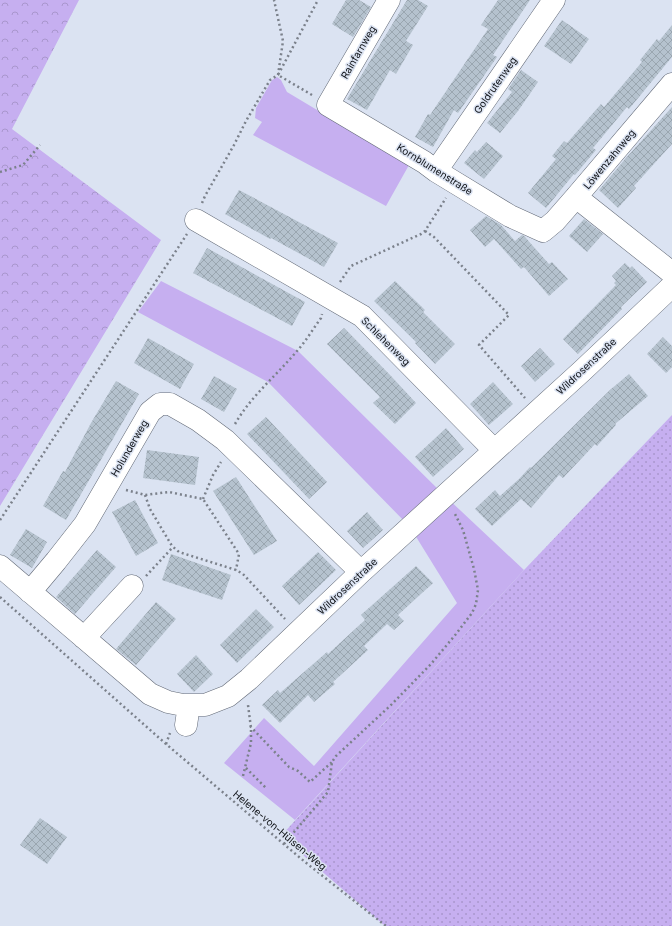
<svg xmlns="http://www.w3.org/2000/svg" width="672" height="926" viewBox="0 0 672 926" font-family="Inter,sans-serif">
	<defs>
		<pattern id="grass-dots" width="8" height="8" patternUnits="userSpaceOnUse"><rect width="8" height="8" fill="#c6aff0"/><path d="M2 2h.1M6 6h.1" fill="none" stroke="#a996cd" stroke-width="1.8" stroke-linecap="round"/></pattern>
		<pattern id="forest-crowns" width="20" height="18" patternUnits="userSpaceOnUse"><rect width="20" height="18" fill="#c6aff0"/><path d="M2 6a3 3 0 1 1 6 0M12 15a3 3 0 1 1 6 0" fill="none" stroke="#a996cd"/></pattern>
		<pattern id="building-cross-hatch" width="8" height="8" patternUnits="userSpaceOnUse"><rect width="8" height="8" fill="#b5c2ce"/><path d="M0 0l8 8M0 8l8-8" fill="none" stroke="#9aa6b0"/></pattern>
	</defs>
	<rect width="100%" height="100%" fill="#dbe3f2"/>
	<path fill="url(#grass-dots)" d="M672,415V926H385L281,836L524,570Z"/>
	<path fill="url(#forest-crowns)" d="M0,0H79L12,129L161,240L0,506Z"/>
	<path fill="#c6aff0" d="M277,77L281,80L287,92L409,165L386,206L253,135L262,122L255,118L256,108L272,80Z
		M161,281L298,351L445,496L524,570L295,820L224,763L264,718L314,766L457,603L410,527L268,382L138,312Z"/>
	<path fill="url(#building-cross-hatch)" d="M346,0H359L371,7L353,37L332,24Z
		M407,0H418L428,6L406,41L413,45L396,74L390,70L367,110L347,99Z
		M498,0H530L493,55L497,57L458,113L454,110L433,147L415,137L428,114L430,115L488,29L481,25Z
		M562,20L589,39L571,64L544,46Z
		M672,25V57L629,109L627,107L593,148L596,150L575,175L574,174L546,208L528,193L556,159L552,156L564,141L567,143L601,104L604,107L642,62L640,60L657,39L659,41Z
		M521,70L538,82L518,111L500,133L487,123L512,92L508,89Z
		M672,107V144L634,186L636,188L618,208L599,190L626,158Z
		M486,142L503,156L484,179L464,163L475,150L477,152Z
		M239,190L338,243L324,267L271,238L270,239L225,214Z
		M486,216L501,225L515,241L522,235L524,236L549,264L552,262L568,279L549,296L524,267L521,269L494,239L485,247L470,230Z
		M584,219L603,234L587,252L569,236Z
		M207,248L305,302L292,326L193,273Z
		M625,263L630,268L632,266L647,282L621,307L622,309L578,354L563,339L616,285L614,283L616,281L612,276Z
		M395,281L425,310L423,312L455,344L435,364L415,343L416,342L374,301Z
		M344,328L391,376L416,403L395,424L373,403L380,397L327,344Z
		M663,337L672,346V367L666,373L647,354Z
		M148,338L194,364L180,389L134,363Z
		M540,348L555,364L535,382L521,366Z
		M629,374L648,396L615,424L616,425L597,446L595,444L563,478L559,475L531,508L521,499L492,526L475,509L495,490L500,496L519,479L530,467L531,468L610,390Z
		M214,376L237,389L224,412L201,399Z
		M116,381L139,394L66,520L43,506L63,471L65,472L91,423Z
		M493,382L513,404L489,425L470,404Z
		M266,417L327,482L309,499L247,434Z
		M446,428L464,449L433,477L415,457Z
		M147,450L199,457L195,485L143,478Z
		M236,477L277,541L254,555L213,491Z
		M135,500L158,543L136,556L112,512Z
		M367,512L383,530L363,548L347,531Z
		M26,529L47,542L32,568L10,555Z
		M97,550L116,567L75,614L56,597Z
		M318,552L336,570L299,605L282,586Z
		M171,554L231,575L222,600L162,580Z
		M416,566L433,583L398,615L404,621L394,630L387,624L364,646L368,650L333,682L335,684L314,702L308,695L280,723L262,705L278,690L280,693L327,652L328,654L365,620L361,615Z
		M156,602L176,619L136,665L116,649Z
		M256,609L274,627L237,663L220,645Z
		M196,655L213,674L194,692L177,674Z
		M40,818L67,837L47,864L20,845Z"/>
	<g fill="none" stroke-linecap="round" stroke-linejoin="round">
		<defs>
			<path id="minor" d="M389,0L328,105L424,162L436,171L510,216L543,231L555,221L576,197L672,84
				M436,171L554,0
				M576,197L672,273
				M196,220L362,316L494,450
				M0,566L150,694L168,702L183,705H205L228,696L249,679L361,572L582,371L672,286
				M30,592L56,561L85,524L150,412L160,404H170L198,420L225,440L361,572
				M84,638L132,586
				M186,725L189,705"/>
		</defs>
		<use href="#minor" stroke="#626976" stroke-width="23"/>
		<path stroke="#7b818b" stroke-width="2.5" stroke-dasharray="2 3" stroke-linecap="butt" d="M312,95L278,75L318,0
			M0,172L23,165L40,145
			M202,203L205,196L234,145L246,121L270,80L278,75L283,41L274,0
			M425,231L434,237L509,315L479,345L525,398
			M340,282L351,266L421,234L425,231L446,198
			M235,424C251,396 276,376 297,351C306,341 313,329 321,318L322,314
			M126,490L145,495L169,492L203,499L239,554L236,570
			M145,495L150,509L172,546L179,552L236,570L243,574L285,619
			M203,499L213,475L221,462
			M0,520L187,234
			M146,576L173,547
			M0,597L166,744L305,862L386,926
			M250,726L289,767L298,771L310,782L332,762
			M166,744L170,733
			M246,768L266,788
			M243,776L251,743V728L248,705
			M284,844L328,792L332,762L336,756L391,705L431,664L456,634L472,613L476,604L478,590L474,569L463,530L454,512"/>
		<use href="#minor" stroke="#fff" stroke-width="22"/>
	</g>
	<g text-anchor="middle" stroke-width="3" stroke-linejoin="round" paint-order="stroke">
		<g font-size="10" fill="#0d1015" stroke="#dbe3f2">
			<text transform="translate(358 52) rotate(-60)" y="4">Rainfarnweg</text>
			<text transform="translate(495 85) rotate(-55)" y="4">Goldrutenweg</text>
			<text transform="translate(609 159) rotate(-50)" y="4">Löwenzahnweg</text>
			<text transform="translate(435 169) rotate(32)" y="4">Kornblumenstraße</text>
			<text transform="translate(386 341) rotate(45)" y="4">Schlehenweg</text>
			<text transform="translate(586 366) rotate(-43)" y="4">Wildrosenstraße</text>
			<text transform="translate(129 448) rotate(-60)" y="4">Holunderweg</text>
			<text transform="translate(347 586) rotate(-43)" y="4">Wildrosenstraße</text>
			<text transform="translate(280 830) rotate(40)" y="4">Helene-von-Hülsen-Weg</text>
		</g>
	</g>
</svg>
